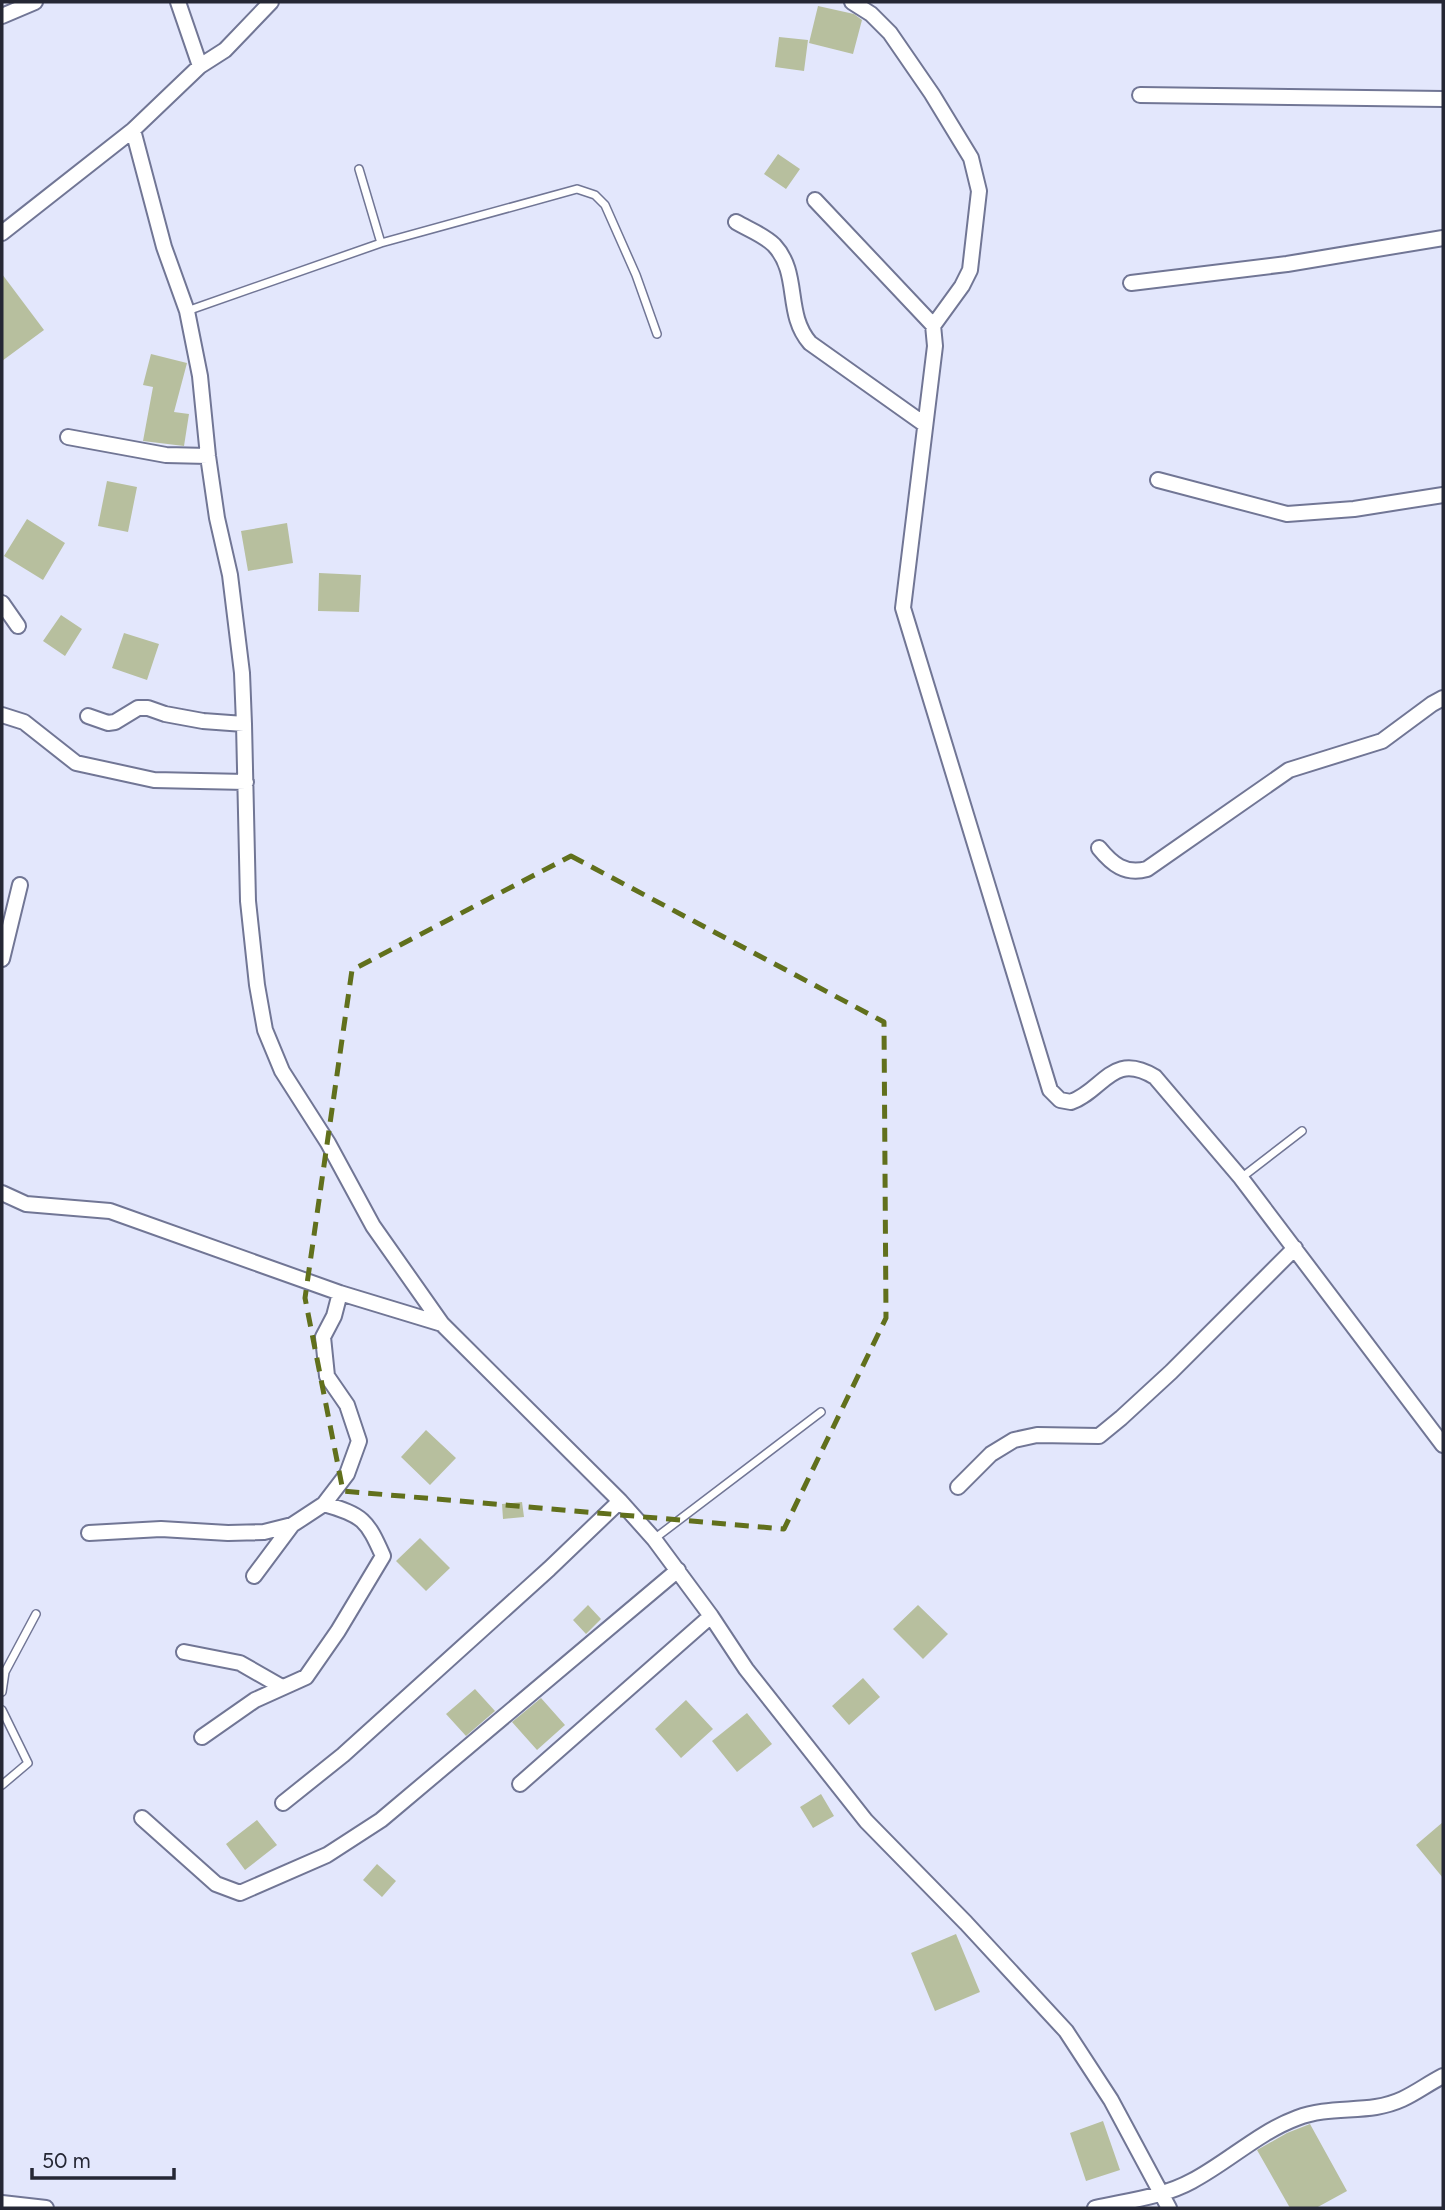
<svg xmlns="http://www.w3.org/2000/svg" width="1445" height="2210" viewBox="0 0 1445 2210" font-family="Figtree,sans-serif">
	<rect width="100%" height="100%" fill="#e3e7fc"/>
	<path fill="#b7bf9e" d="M818,6L854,14L862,20L853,54L809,43Z
		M779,37L808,40L804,71L775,67Z
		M778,154L800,169L786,189L764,174Z
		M2,274L44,330L2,361Z
		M151,354L187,363L174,412L189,414L184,446L143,441L153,387L143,385Z
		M107,481L137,487L128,532L98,526Z
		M27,519L65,543L43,580L4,556Z
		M287,523L293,563L248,571L241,531Z
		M319,573L361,575L359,612L318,611Z
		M61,615L82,629L65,656L43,641Z
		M124,633L159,644L147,680L112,668Z
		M426,1430L456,1458L430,1485L401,1457Z
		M522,1502L524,1517L503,1519L502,1504Z
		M420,1538L450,1568L426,1591L396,1561Z
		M588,1605L601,1619L586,1634L573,1620Z
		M918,1605L948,1634L923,1659L893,1629Z
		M863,1678L880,1697L849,1725L832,1706Z
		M475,1689L495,1711L466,1736L446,1714Z
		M541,1698L565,1725L537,1750L512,1722Z
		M686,1700L713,1729L681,1758L655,1729Z
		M747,1713L772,1744L737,1772L712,1741Z
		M821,1794L834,1816L813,1828L800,1807Z
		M257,1820L277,1845L245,1870L226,1844Z
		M1443,1822V1878L1416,1845Z
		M377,1864L396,1881L382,1897L363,1880Z
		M956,1934L980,1992L935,2011L911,1953Z
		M1103,2121L1120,2170L1086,2181L1070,2133Z
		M1310,2124L1347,2191L1316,2208H1290L1257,2150L1287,2133Z"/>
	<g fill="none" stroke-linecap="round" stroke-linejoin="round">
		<defs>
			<path id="service" d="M359,169L381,243
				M187,311L381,243L577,189L595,195L605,205L636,275L657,334
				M1241,1178L1302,1131
				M654,1539L821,1412
				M2,1692L5,1672L36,1614
				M2,1710L28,1763L2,1785"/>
			<path id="minor" d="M178,2L200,66
				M852,2L871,14L890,33L932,94L971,158L979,191L970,270L962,286L933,326
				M2,16L35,2
				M1140,95L1443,99
				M133,130L164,247L187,311L200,376L208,456L217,518L230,575L242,673L244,724L248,901L257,985L265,1030L282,1071L328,1143L373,1226L442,1324
				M815,200L933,325L935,346L903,608L1050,1090L1060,1100L1071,1102C1104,1090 1112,1051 1155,1077L1241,1178L1443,1445
				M736,222C748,229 764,235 774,245C801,274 784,313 810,343L924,424
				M2,233L133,130L200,66L225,50L271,2
				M1131,283L1287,264L1443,238
				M68,437L166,455L208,456
				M1158,480L1287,514L1354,509L1443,495
				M2,603L18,626
				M2,715L24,722L76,763L154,780L246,782
				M88,716L108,723L115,722L138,708H148L165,714L203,721L244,724
				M1099,848C1112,864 1125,875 1147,869L1289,770L1382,741L1432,704L1443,698
				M2,959L20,885
				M2,1193L26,1204L110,1211L340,1293L442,1324L620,1501L654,1539L711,1616L746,1669L866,1821L966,1923L1066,2031L1111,2100L1169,2208
				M958,1487L991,1454L1014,1440L1037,1435L1099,1436L1121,1418L1171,1372L1295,1248
				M89,1533L161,1529L228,1533L264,1532L292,1525L324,1504L347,1474L359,1441L347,1405L327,1376L323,1337L334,1316L340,1293
				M254,1576L292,1525
				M184,1652L240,1663L282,1687
				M202,1737L255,1700L306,1677L338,1631L383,1556C367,1520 363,1515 324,1504
				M520,1784L711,1616
				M283,1803L343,1755L549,1569L620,1501
				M142,1818L216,1884L240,1893L327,1855L381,1820L678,1570
				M2,2203L46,2208
				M1095,2208C1126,2201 1163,2197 1192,2181C1228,2162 1259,2132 1297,2118C1323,2108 1350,2111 1376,2107C1406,2102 1418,2089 1443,2076"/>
		</defs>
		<use href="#service" stroke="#717695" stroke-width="10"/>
		<use href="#minor" stroke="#717695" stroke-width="18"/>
		<use href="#service" stroke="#fff" stroke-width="7"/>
		<use href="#minor" stroke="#fff" stroke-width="14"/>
	</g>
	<path fill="none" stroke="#61701c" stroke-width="5" stroke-dasharray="14 9" stroke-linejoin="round" d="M571,856L884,1022L886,1318L784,1529L343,1491L305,1298L352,970Z"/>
	<rect width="1445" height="2210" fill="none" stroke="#252734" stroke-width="7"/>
	<path d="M32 2168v10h142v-10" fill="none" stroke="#252734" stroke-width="3.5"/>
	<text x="42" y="2168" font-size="21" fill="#252734" stroke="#e3e7fc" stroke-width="5" paint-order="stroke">50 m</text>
</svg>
